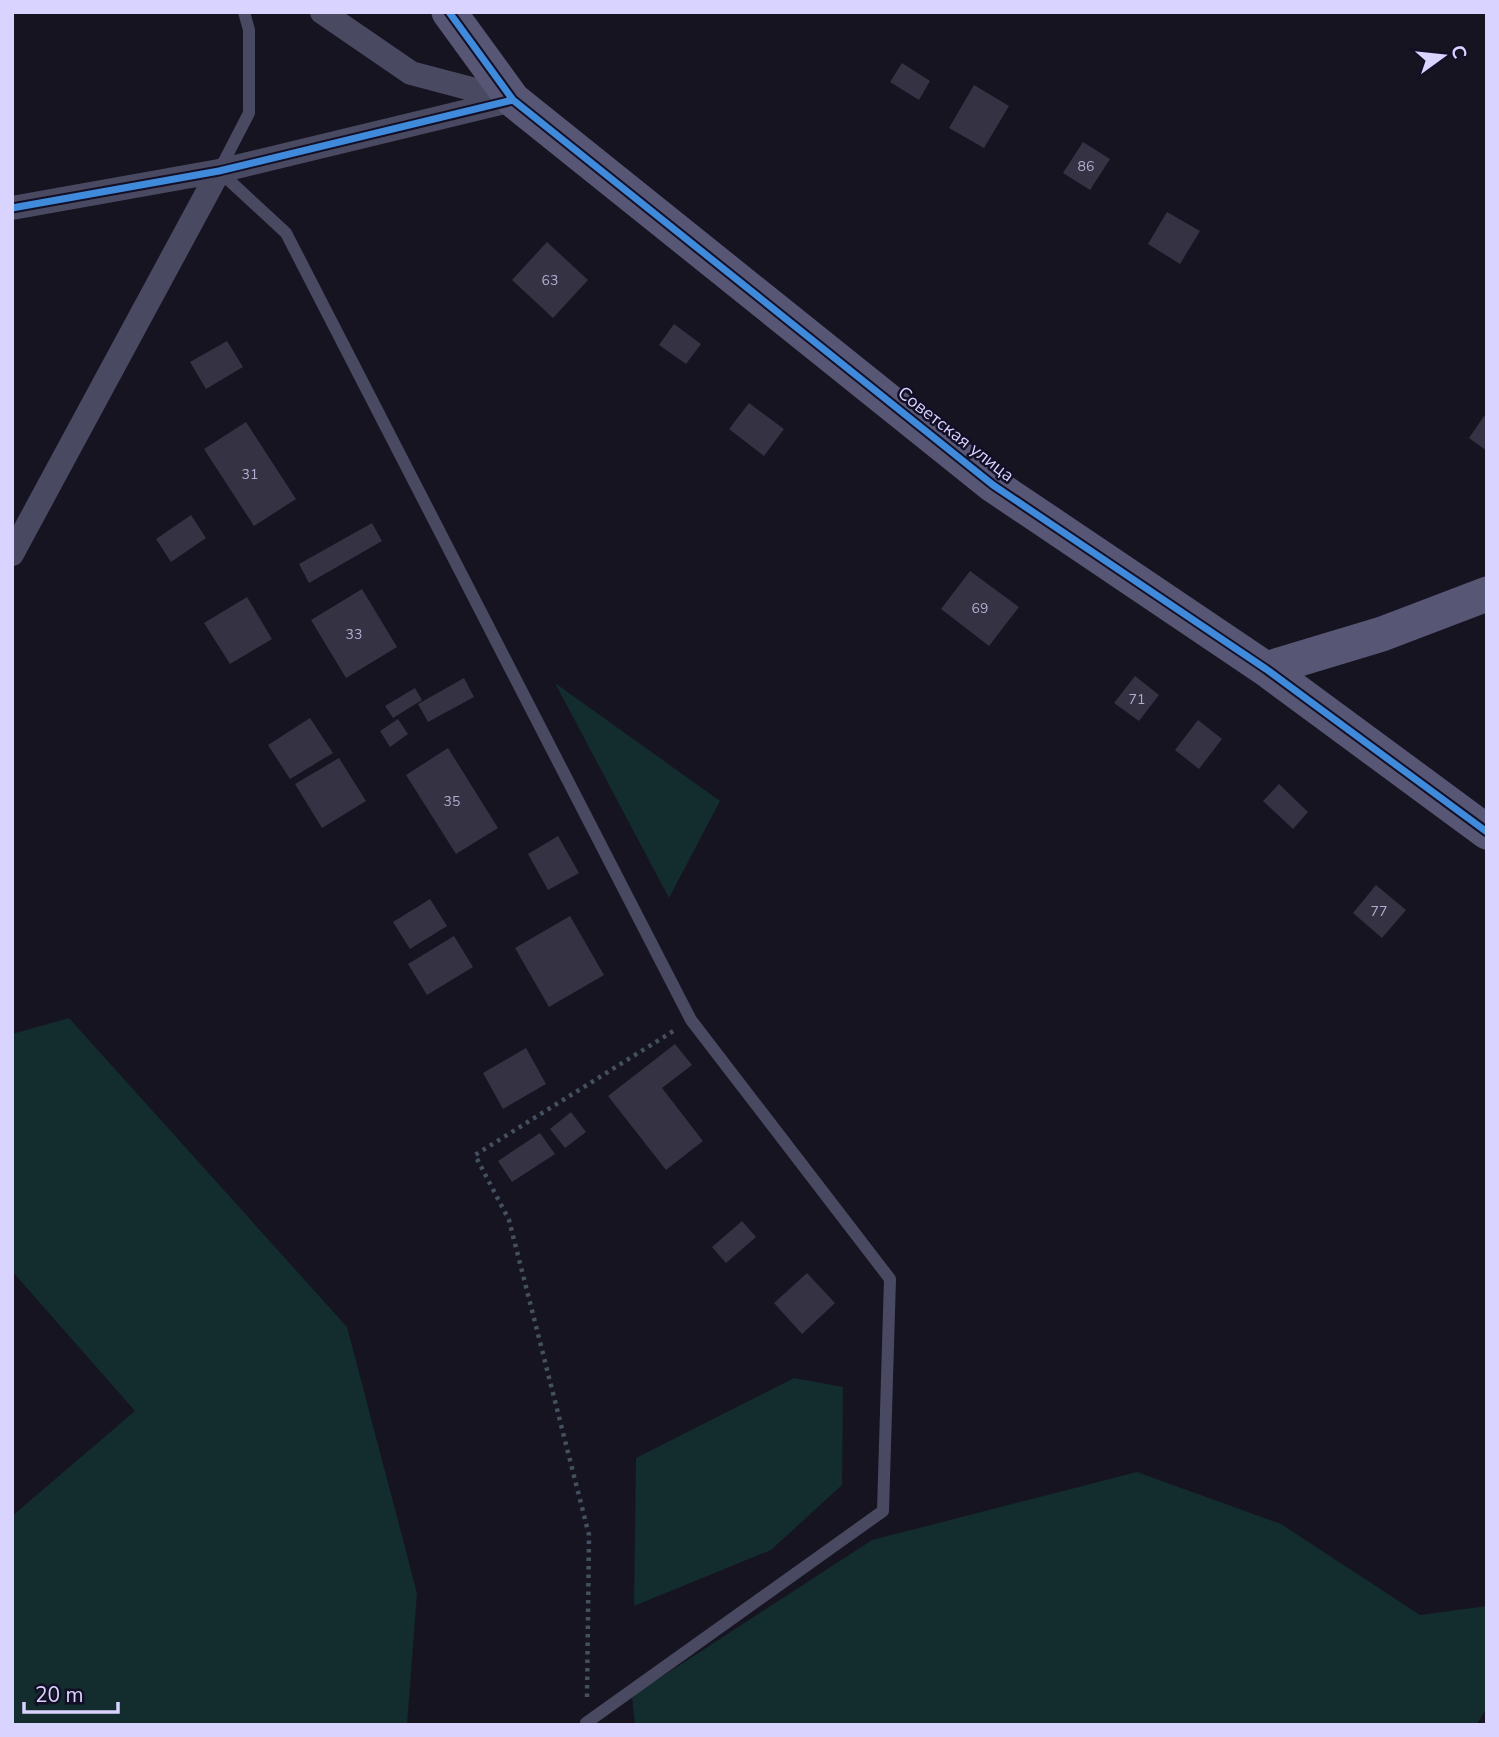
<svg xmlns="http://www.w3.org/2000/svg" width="1499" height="1737" viewBox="0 0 1499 1737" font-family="'Nunito Sans',sans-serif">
	<rect width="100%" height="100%" fill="#161421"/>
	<path fill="#132c2d" d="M555,683L720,801L669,898Z
		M69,1018L347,1327L417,1593L407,1725H12V1516L135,1411L12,1271V1034Z
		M794,1378L843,1387L842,1485L771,1550L634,1606L636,1458Z
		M1137,1472L1281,1524L1420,1615L1487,1606V1708L1476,1725H635L632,1696L872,1540Z"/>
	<path fill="#343243" d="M902,63L930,81L919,100L890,82Z
		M974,85L1009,106L984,148L949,128Z
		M1083,142L1110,159L1090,190L1063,173Z
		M1167,212L1200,231L1180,264L1148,244Z
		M547,242L588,280L553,318L512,280Z
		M674,324L701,344L686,364L659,345Z
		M227,341L243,367L206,389L190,362Z
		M749,403L784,429L764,456L729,429Z
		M1484,416L1487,418V451L1469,438Z
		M246,422L296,499L254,526L204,449Z
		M191,515L206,538L171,562L156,539Z
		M372,523L382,541L309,583L299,564Z
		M970,571L1019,607L989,646L941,609Z
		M362,589L397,647L346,678L311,620Z
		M247,597L272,639L230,664L204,623Z
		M1135,676L1159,695L1139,721L1114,703Z
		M464,678L474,697L428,722L418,704Z
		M415,688L422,700L393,718L385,706Z
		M310,718L333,753L290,779L268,745Z
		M398,719L408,734L390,747L380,731Z
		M1198,720L1222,739L1199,769L1175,750Z
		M448,748L498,828L456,854L406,775Z
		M339,758L366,801L322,828L295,784Z
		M1279,784L1308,812L1293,829L1263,801Z
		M558,836L579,873L548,890L528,854Z
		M1376,885L1406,910L1382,938L1353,913Z
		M430,899L447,926L410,949L393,922Z
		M570,916L604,975L549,1007L515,948Z
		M454,936L473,967L427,995L408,964Z
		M675,1044L692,1065L662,1088L703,1141L666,1170L608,1096Z
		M526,1048L546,1084L503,1109L483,1073Z
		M571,1112L586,1132L565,1148L550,1129Z
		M540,1133L555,1154L512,1182L498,1161Z
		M742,1221L756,1237L726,1263L712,1247Z
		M807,1273L835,1303L802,1334L774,1303Z"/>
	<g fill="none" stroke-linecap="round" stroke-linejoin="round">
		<path stroke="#44505f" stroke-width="4.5" stroke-dasharray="3.5 5" stroke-linecap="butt" d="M587,1697L589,1535L509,1220L475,1155L675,1030"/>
		<path stroke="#4a4962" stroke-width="12" d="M244,12L249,30V113L219,171L286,233L691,1020L890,1279L883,1511L586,1723L587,1725"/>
		<path stroke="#4a4962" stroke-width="24" d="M322,12L411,73L509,99
			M12,208L219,171L513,100
			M12,554L219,171"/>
		<path stroke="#575674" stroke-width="35" d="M449,12L513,100L993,485L1266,669L1487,832
			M1266,669L1382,634L1487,594"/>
		<defs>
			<path id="cycleway" d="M449,12L513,100L993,485L1266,669L1487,832
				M12,208L219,171L513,100"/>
		</defs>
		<use href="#cycleway" stroke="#130f26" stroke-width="11"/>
		<use href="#cycleway" stroke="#408adc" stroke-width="7"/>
	</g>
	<g text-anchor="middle" stroke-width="5" stroke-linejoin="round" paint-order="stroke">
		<g font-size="14" fill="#b0acd0">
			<text x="1086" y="171">86</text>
			<text x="550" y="285">63</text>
			<text x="250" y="479">31</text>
			<text x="980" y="613">69</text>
			<text x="354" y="639">33</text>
			<text x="1137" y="704">71</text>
			<text x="452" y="806">35</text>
			<text x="1379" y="916">77</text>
		</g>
		<g font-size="18" fill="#d9d4ff" stroke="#130f26">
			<text transform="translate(956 434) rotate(38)" y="6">Советская улица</text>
		</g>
	</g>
	<rect width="1499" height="1737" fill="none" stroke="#d9d4ff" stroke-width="28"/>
	<g transform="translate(1443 56) rotate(75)" stroke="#130f26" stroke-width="5" paint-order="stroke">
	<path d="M0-5L12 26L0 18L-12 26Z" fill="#d9d4ff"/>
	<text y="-10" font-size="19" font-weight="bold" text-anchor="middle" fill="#d9d4ff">С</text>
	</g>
	<path d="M24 1702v10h94v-10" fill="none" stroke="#d9d4ff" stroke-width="3.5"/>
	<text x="35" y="1702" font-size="21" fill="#d9d4ff" stroke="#130f26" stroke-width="5" paint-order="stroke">20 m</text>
</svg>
